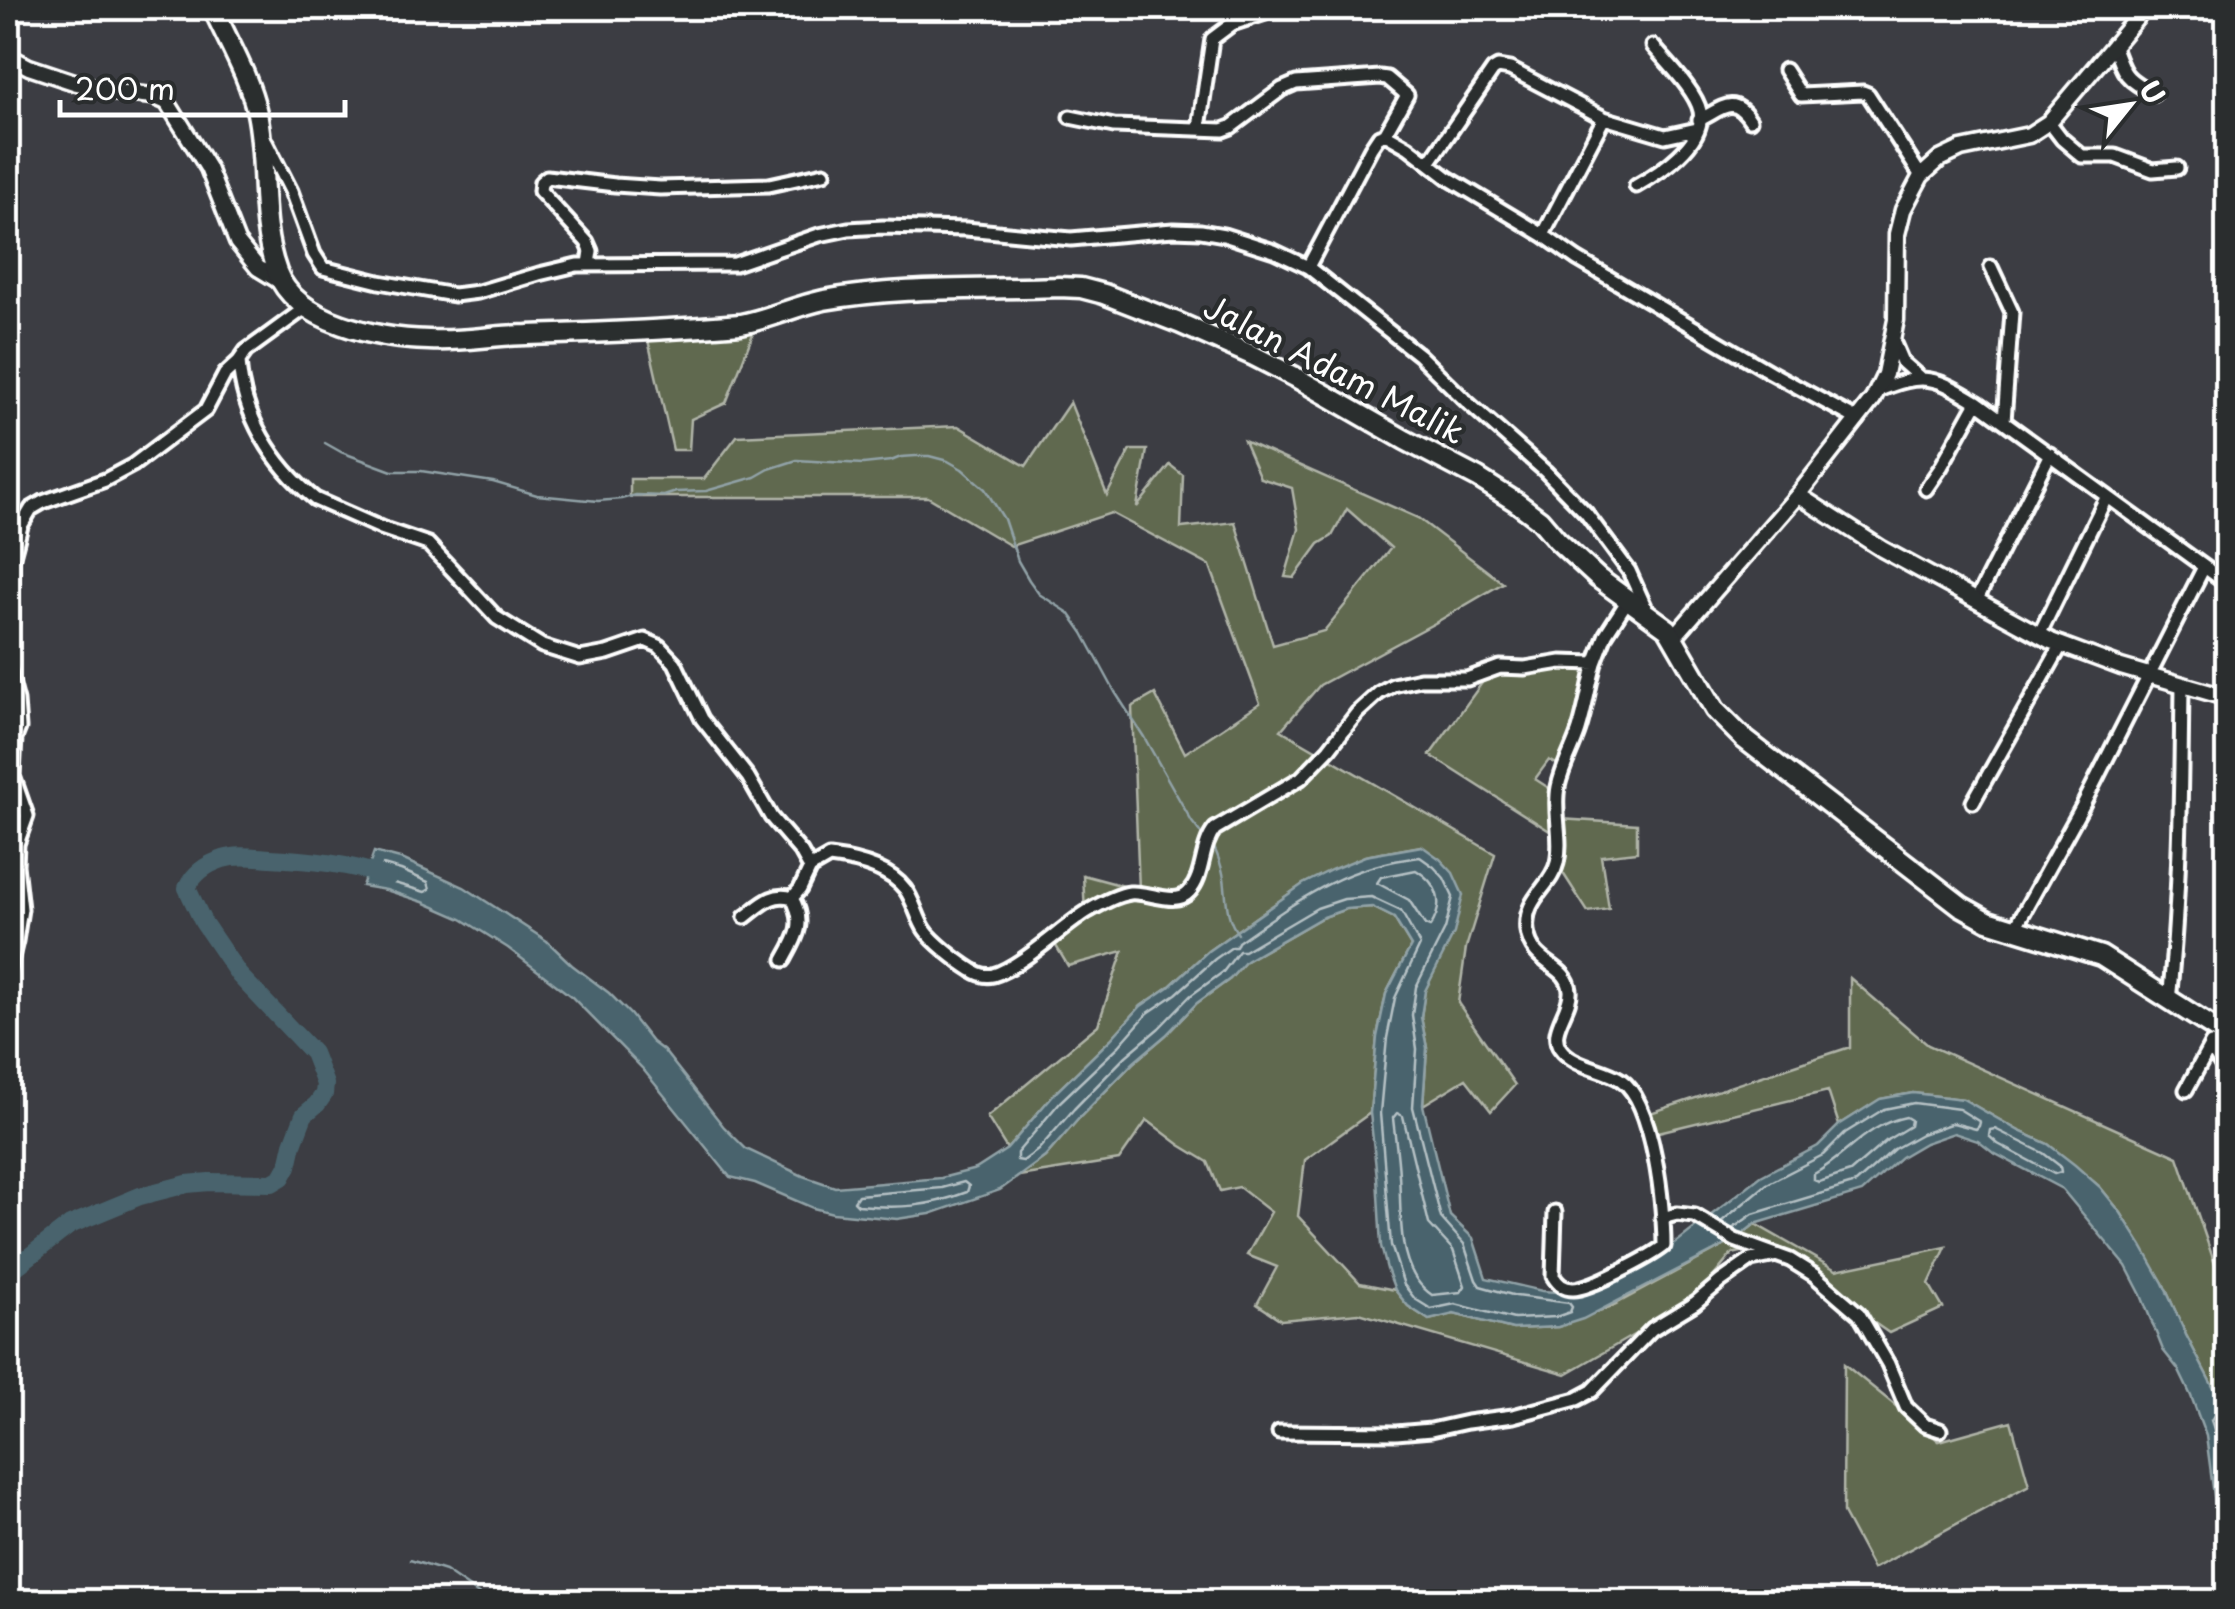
<svg xmlns="http://www.w3.org/2000/svg" width="2235" height="1609" viewBox="0 0 2235 1609" font-family="'Playpen Sans',sans-serif">
	<rect width="100%" height="100%" fill="#3c3d43"/>
	<filter id="ink" filterUnits="userSpaceOnUse"><feTurbulence type="fractalNoise" baseFrequency=".01" numOctaves="2"/><feDisplacementMap in="SourceGraphic" scale="20" xChannelSelector="R" yChannelSelector="G"/><feConvolveMatrix kernelMatrix="1 2 1 2 8 2 1 2 1" color-interpolation-filters="sRGB"/></filter>
	<g filter="url(#ink)">
		<path fill="#606950" stroke="#b0b4a8" stroke-width="2.5" d="M758,321L726,403L691,419L689,450H673L646,331Z
			M1070,402L1107,495L1130,450H1147L1137,507L1170,465L1183,475L1181,528L1235,522L1273,645L1324,631L1391,548L1347,509L1332,536L1319,544L1294,578L1285,577L1299,529L1292,488L1260,478L1244,441L1418,518L1503,583L1435,623L1320,685L1281,730L1495,854L1466,948L1458,1003L1515,1085L1491,1111L1466,1079L1423,1105L1427,1048L1421,1017L1425,990L1438,964L1421,846L1365,856L1303,884L1208,951L1169,987L1141,1006L1111,1039L1053,1095L1007,1149L987,1117L1098,1025L1123,951L1068,966L1050,936L1085,913L1083,875L1139,890L1132,707L1155,694L1185,753L1260,703L1210,566L1111,513L1011,546L928,497H630V479H704L737,436L958,426L1026,466Z
			M1557,667L1596,669L1567,769L1549,760L1535,779L1558,794L1560,819L1637,824V852L1601,856L1609,909L1588,912L1561,870L1559,837L1430,755L1484,680L1499,674L1523,675Z
			M1372,907L1394,918L1411,946L1386,994L1377,1037L1370,1113L1305,1160L1298,1216L1360,1283L1395,1290L1408,1306L1429,1320L1454,1314L1513,1329L1558,1327L1612,1306L1735,1240L1755,1224L1836,1270L1946,1247L1929,1284L1943,1308L1889,1333L1764,1247L1732,1254L1691,1304L1670,1314L1566,1374L1359,1313L1281,1320L1257,1304L1277,1267L1247,1255L1271,1212L1239,1187L1220,1191L1208,1162L1180,1145L1147,1120L1119,1160L1019,1176L1045,1157L1081,1116L1133,1063L1166,1035L1197,1003L1230,979L1246,961L1321,918L1346,909Z
			M1850,978L1928,1045L2178,1157L2227,1299V1414L2186,1335L2163,1283L2121,1213L2100,1187L2048,1144L2019,1131L1963,1099L1913,1093L1881,1099L1839,1125L1828,1091L1646,1135L1638,1117L1850,1047Z
			M1844,1364L1939,1441L2011,1421L2029,1485L1873,1569L1843,1513Z"/>
		<path fill="#48646d" stroke="#91a2a7" stroke-width="2.5" d="M1422,846L1440,859L1453,873L1463,895L1454,933L1425,991L1421,1017L1427,1048L1423,1105L1450,1216L1473,1238L1486,1278L1542,1291L1587,1294L1659,1256L1761,1176L1818,1146L1839,1125L1880,1099L1913,1093L1963,1099L2019,1131L2048,1144L2075,1165L2100,1187L2121,1213L2142,1246L2163,1283L2186,1335L2227,1414V1528L2216,1510L2206,1436L2191,1396L2178,1369L2163,1350L2141,1295L2126,1266L2062,1189L1992,1152L1978,1141L1954,1133L1925,1143L1901,1157L1862,1192L1755,1224L1735,1240L1583,1319L1558,1327L1513,1329L1454,1314L1429,1320L1408,1306L1395,1290L1387,1269L1381,1246L1377,1177L1370,1113L1377,1037L1386,994L1411,946L1394,918L1372,907L1346,909L1321,918L1246,961L1230,979L1197,1003L1166,1035L1133,1063L1081,1116L1045,1157L1000,1190L930,1214L897,1219L833,1213L813,1208L755,1183L730,1177L642,1068L572,997L508,948L462,919L423,902L386,890L362,886L374,852L404,860L464,887L547,941L572,965L609,993L630,1014L652,1042L664,1051L724,1127L746,1149L803,1176L835,1187L941,1178L976,1169L1007,1149L1053,1095L1111,1039L1141,1006L1169,987L1208,951L1303,884L1331,870L1365,856Z"/>
		<g fill="none" stroke-linecap="round" stroke-linejoin="round">
			<path stroke="#b6c1c5" stroke-width="2.5" d="M1420,857L1434,867L1444,878L1453,897L1445,929L1416,987L1412,1015L1417,1049L1413,1107L1441,1218L1464,1244L1476,1280L1480,1286L1516,1296L1569,1303L1572,1307L1570,1312L1556,1317L1514,1319L1455,1304L1431,1309L1415,1299L1404,1285L1391,1245L1380,1113L1387,1038L1395,998L1420,945L1401,911L1371,897L1344,899L1317,908L1244,951H1239L1223,972L1190,996L1159,1028L1126,1056L1074,1109L1038,1150L1023,1161L1017,1160V1153L1060,1102L1119,1046L1148,1013L1176,994L1215,959L1232,947H1236L1238,942C1300,899 1342,866 1420,857Z
				M383,865L401,870L428,882L430,889L425,892L380,879L378,873Z
				M1416,870C1439,884 1445,905 1430,927L1425,925L1409,900L1377,883L1381,877Z
				M1397,1113L1403,1116L1429,1224L1453,1250L1465,1286L1461,1292L1432,1295C1395,1270 1402,1214 1399,1175C1398,1156 1395,1137 1393,1118Z
				M1906,1117L1911,1120L1910,1126L1887,1140L1850,1172L1819,1182L1814,1180V1174C1848,1155 1865,1125 1906,1117Z
				M1990,1130L1995,1129L2043,1153L2060,1166L2061,1172L2054,1174L1998,1144L1989,1136Z
				M964,1182L969,1186L967,1192C928,1207 899,1209 858,1205L854,1201L858,1195L942,1188Z
				M1721,1222L1767,1184L1823,1155L1845,1133L1884,1109L1914,1103L1959,1109L1980,1122L1979,1126L1976,1129L1953,1123L1921,1134L1894,1149L1856,1183L1753,1214L1732,1229
				M2228,1417L2215,1414L2211,1420L2216,1435L2228,1509"/>
			<path stroke="#91a2a7" stroke-width="2.5" d="M325,443L341,452L392,471H421L493,482L537,495L598,501L621,499L636,495L664,496L676,492L706,491L755,477L769,469L797,460L863,464L891,461L901,457L916,456H929L948,461L962,469L985,489L1004,519L1018,561L1029,580L1039,594L1069,613L1083,633L1115,692L1144,737L1192,822L1203,836
				M1213,845C1218,856 1222,866 1224,878C1227,899 1225,916 1238,934
				M410,1560L445,1571L490,1602"/>
			<path stroke="#48646d" stroke-width="18" d="M8,1273L70,1225L140,1196L187,1184L209,1182L272,1183L282,1177L288,1166L293,1144L304,1115L317,1104L324,1094L325,1084L313,1053L239,975L203,922L187,888C194,873 207,864 223,859C237,854 255,857 270,858C311,860 350,864 388,877"/>
			<defs>
				<path id="minor" d="M2113,44C2124,76 2125,78 2154,94
					M1785,70L1801,95L1863,92L1868,94L1921,176
					M1070,117L1114,126L1223,130L1231,127L1282,89L1296,83L1380,77L1387,78L1407,95L1385,134
					M1699,120C1722,109 1733,94 1750,120
					M2049,122L2062,139L2082,156H2115L2153,170L2177,168
					M1199,128L1212,39L1232,24L1281,8
					M266,142L291,191L314,254L323,268L379,282L454,295L478,292L539,274L577,265L735,264L819,235L848,229L883,227L966,229L1071,239L1173,230L1201,231L1224,235L1274,251L1308,267L1419,355L1467,402L1545,471L1586,513L1629,571L1647,611
					M1429,163L1493,70L1498,67L1510,69L1604,118L1665,136L1697,129
					M1636,186C1659,173 1706,143 1700,111C1696,91 1666,62 1653,46
					M1543,235L1604,118
					M589,264L591,251L587,242L540,191L541,182L547,177L615,185L660,188L769,185L824,173
					M1308,267L1371,148L1379,136L1385,134L1408,147L1448,178L1543,235L1577,259L1770,372L1858,420
					M1991,267L2012,312L2004,421
					M305,308L246,351L239,361C242,415 273,465 315,499L381,528L428,544L497,618L542,646L580,658L607,653L645,640L659,646L675,663L702,719L748,777L771,817L801,852L810,868L829,857C855,860 888,867 905,889C914,901 917,918 925,930C933,942 959,962 972,970C978,974 985,977 993,975C1021,967 1062,927 1088,911C1100,904 1116,895 1130,893C1148,891 1176,907 1189,892C1205,875 1200,847 1215,829L1301,778L1329,749L1357,713L1379,693L1393,685L1420,679H1467L1500,667L1525,668L1561,662L1595,663L1606,634L1628,600
					M1893,341L1902,362L1919,377
					M1877,391C1923,371 1936,377 1977,402L2228,584
					M1926,489L1941,467L1977,402
					M1976,601L2050,454
					M2039,635L2106,498
					M8,645L12,618V560L21,526L31,509L43,502L105,480L133,465L206,410L225,374L239,361
					M8,667L17,701L19,728L15,738L13,776L27,816L17,844L16,865L21,909L16,941L8,974
					M1973,802L2062,644
					M745,917C760,906 773,891 792,898L800,889L810,868
					M2015,928L2082,807L2204,567
					M784,960C797,937 806,923 792,898
					M2169,1001C2180,895 2181,790 2182,684
					M2211,1044L2210,1046L2228,1075
					M2186,1090L2210,1046
					M1555,1212L1553,1276C1558,1284 1563,1289 1573,1289C1590,1289 1650,1257 1664,1246C1664,1208 1654,1102 1621,1080C1603,1068 1573,1067 1560,1048C1548,1030 1572,1009 1570,990C1567,963 1532,966 1527,931C1523,898 1551,888 1557,863C1563,839 1553,812 1558,787C1562,767 1573,749 1579,730C1586,708 1589,685 1595,663
					M1662,1218L1677,1214L1695,1216L1735,1240L1790,1260L1814,1275L1859,1314L1888,1364L1906,1407L1925,1425L1940,1430
					M1279,1432L1396,1433L1431,1430L1467,1422L1513,1416L1577,1399L1592,1391L1652,1329L1695,1303L1721,1281L1751,1260L1777,1255"/>
				<path id="tertiary" d="M8,56L29,67L77,83L113,92L153,96L167,102L208,168L237,242L258,268L281,282
					M1798,495L1882,549L2051,641L2121,667L2228,698
					M1674,637L1798,495L1873,399L1885,374L1896,320L1897,234L1903,210L1921,176L1940,159L1961,149L2029,135L2049,122L2145,8"/>
				<path id="trunk" d="M213,8C228,42 249,76 257,113C268,165 258,221 277,272C296,323 380,339 429,340C462,342 495,335 527,335C599,333 670,330 741,324C769,319 795,306 824,300C901,286 980,290 1059,287L1081,288L1104,294L1179,323L1254,356L1295,377L1405,440L1478,478L1516,502L1540,520L1557,540L1598,578L1668,629L1715,710L1743,738L1961,906L1988,921L2101,956L2228,1037"/>
			</defs>
			<use href="#minor" stroke="#fff" stroke-width="19"/>
			<use href="#tertiary" stroke="#fff" stroke-width="21"/>
			<use href="#trunk" stroke="#fff" stroke-width="25"/>
			<use href="#minor" stroke="#2a2d2e" stroke-width="11"/>
			<use href="#tertiary" stroke="#2a2d2e" stroke-width="14"/>
			<use href="#trunk" stroke="#2a2d2e" stroke-width="18"/>
		</g>
	</g>
	<g text-anchor="middle" stroke-width="9" stroke-linejoin="round" paint-order="stroke">
		<g font-size="32" fill="#fff" stroke="#2a2d2e">
			<text transform="translate(1334 370) rotate(27)" y="11">Jalan Adam Malik</text>
		</g>
	</g>
	<rect width="2235" height="1609" fill="none" stroke="#2a2d2e" stroke-width="40"/>
	<rect x="20" y="20" width="2195" height="1569" fill="none" stroke="#fff" stroke-width="4" filter="url(#ink)"/>
	<g transform="translate(2130 105) rotate(60)" stroke="#2a2d2e" stroke-width="8" paint-order="stroke">
	<path d="M0-8L18 38L0 25L-18 38Z" fill="#ffffff"/>
	<text y="-15" font-size="28" font-weight="bold" text-anchor="middle" fill="#ffffff">U</text>
	</g>
	<path d="M60 100v15h285v-15" fill="none" stroke="#ffffff" stroke-width="5"/>
	<text x="75" y="100" font-size="30" fill="#ffffff" stroke="#2a2d2e" stroke-width="8" paint-order="stroke">200 m</text>
</svg>
